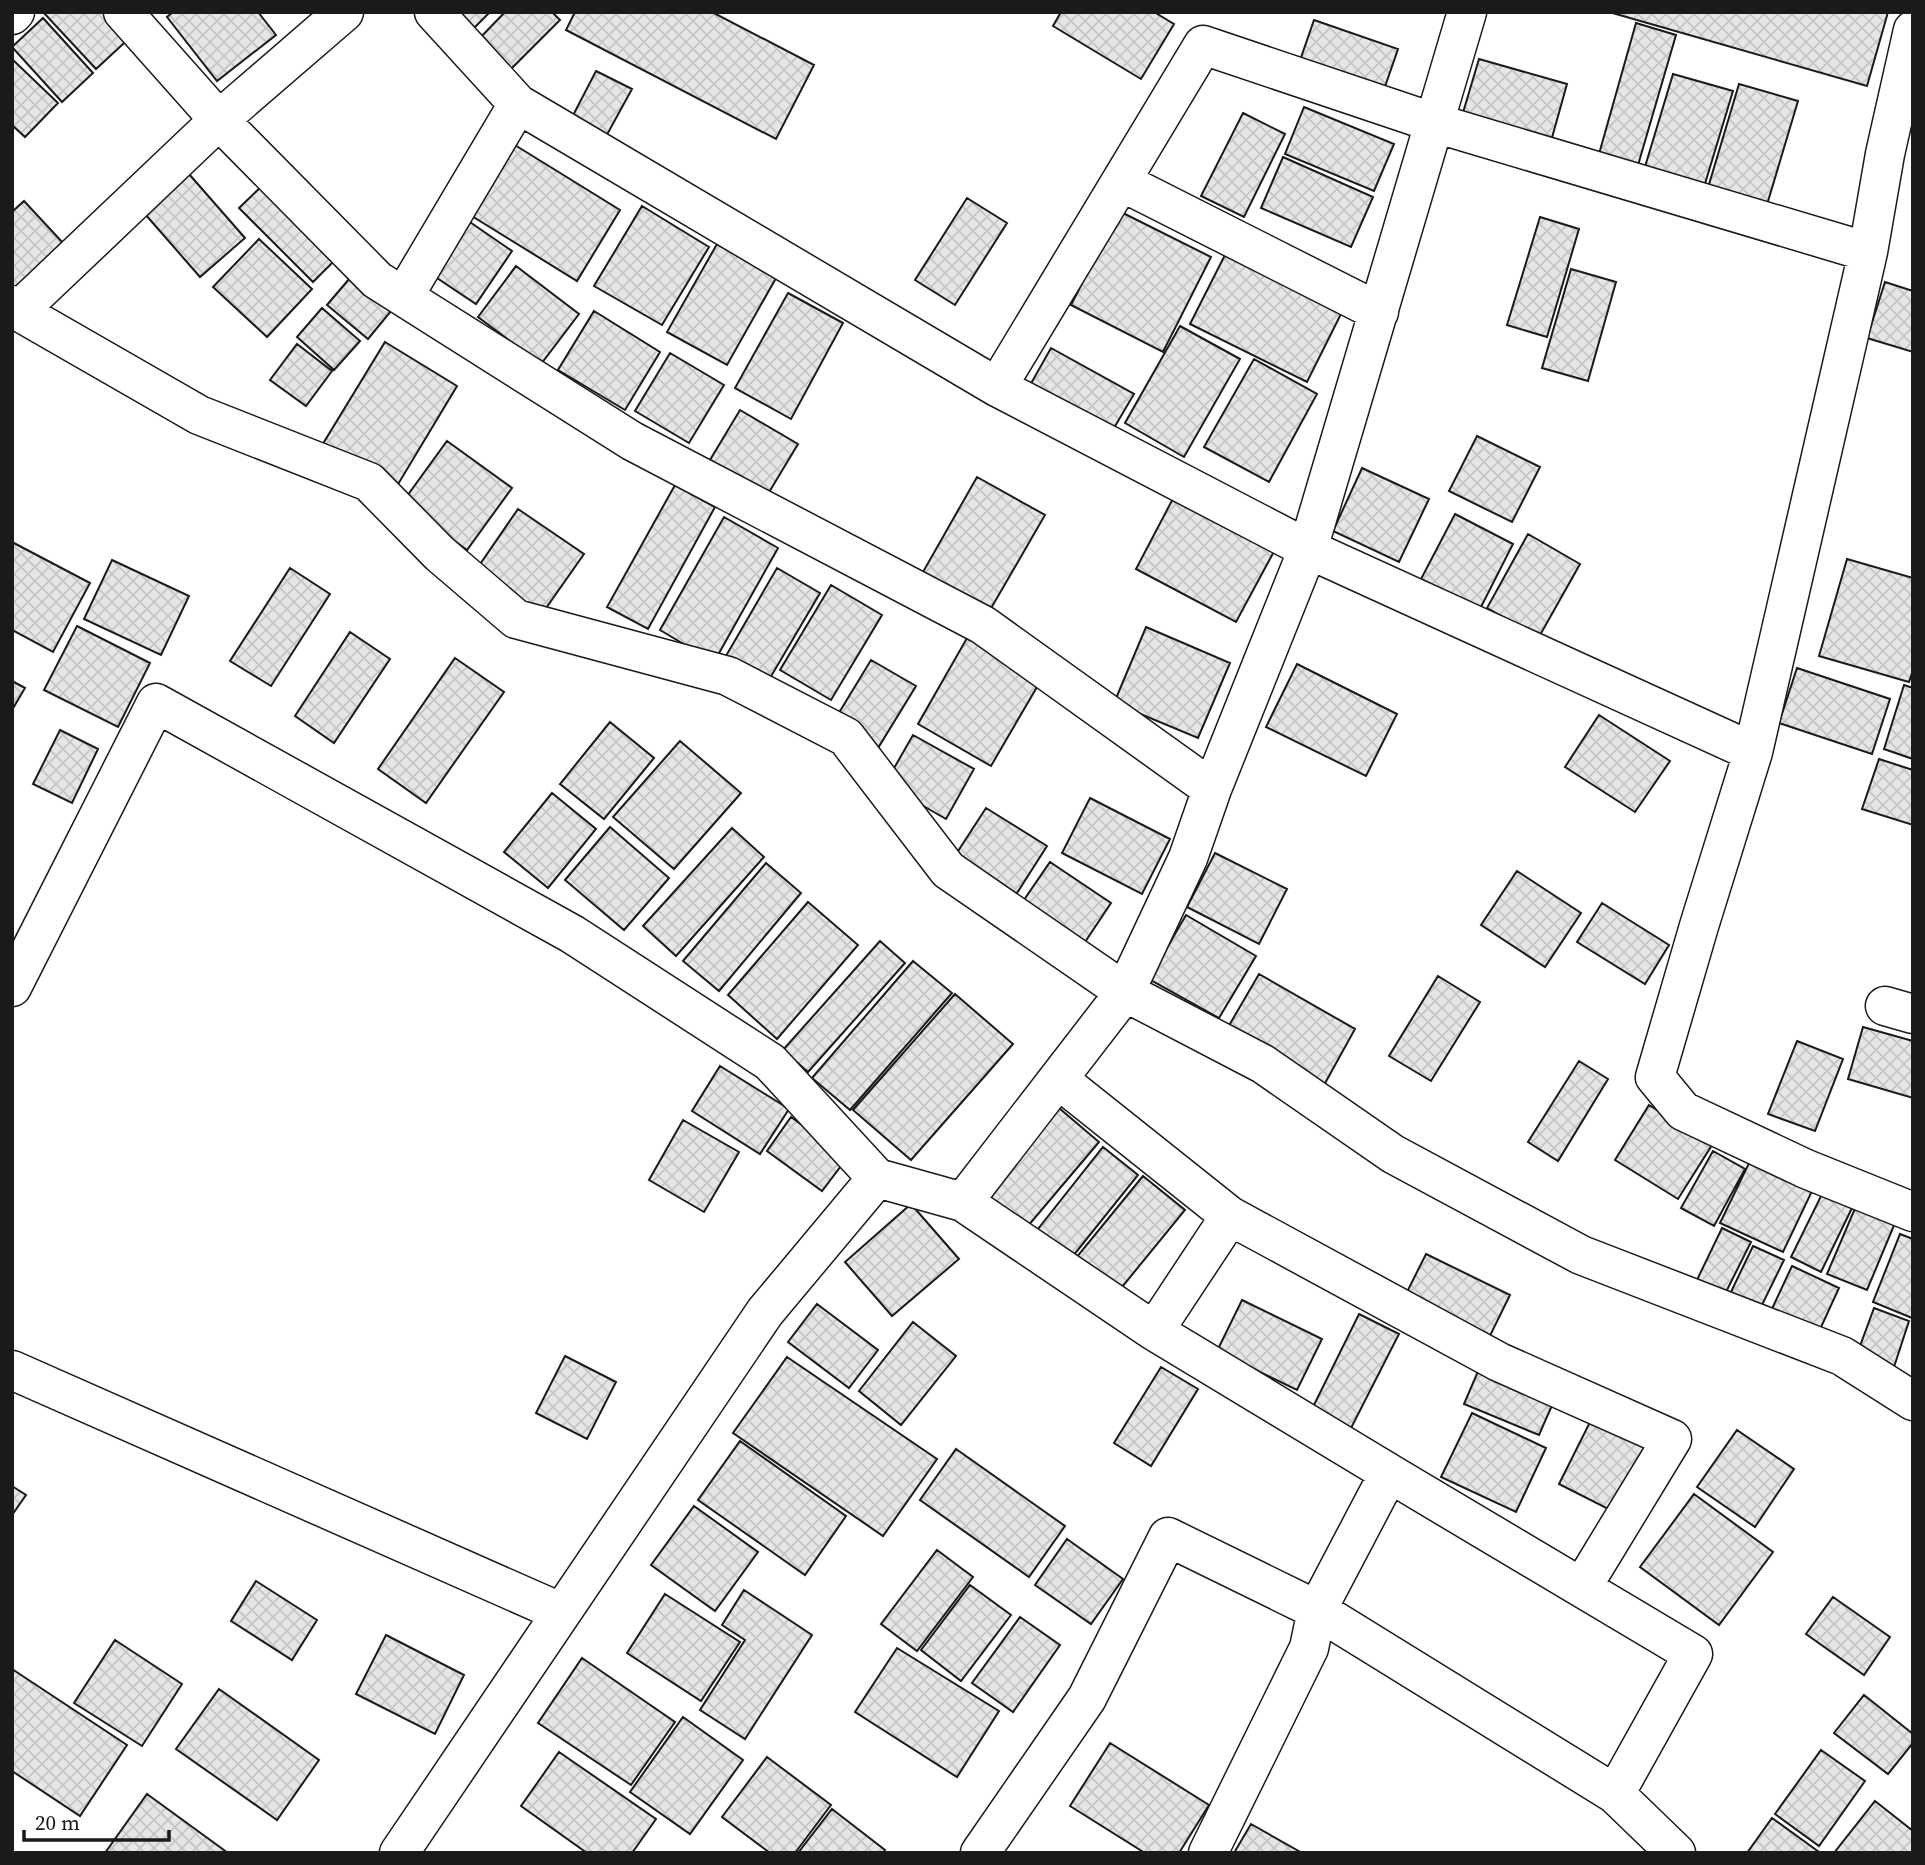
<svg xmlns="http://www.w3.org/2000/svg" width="1925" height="1865" viewBox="0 0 1925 1865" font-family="'Source Serif 4',serif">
	<defs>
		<pattern id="building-cross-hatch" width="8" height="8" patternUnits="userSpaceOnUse" patternTransform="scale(1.75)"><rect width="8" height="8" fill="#e6e6e6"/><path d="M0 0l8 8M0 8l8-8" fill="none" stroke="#c5c5c5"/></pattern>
	</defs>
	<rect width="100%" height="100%" fill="#fff"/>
	<path fill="url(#building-cross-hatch)" stroke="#1a1a1a" stroke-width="2" d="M43,12H117L136,32L96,69Z
		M173,12H258L276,35L217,81L167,17Z
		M456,12H490L473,29Z
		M505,12H552L560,20L505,75L474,44Z
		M575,12H712L814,65L776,139L566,30Z
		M1061,12H1154L1174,24L1141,79L1053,26Z
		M1609,12H1888L1867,86Z
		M43,18L93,73L62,102L12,47Z
		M1314,20L1398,49L1380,101L1296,72Z
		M1636,23L1676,35L1636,172L1597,161Z
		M12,59L58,103L25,137L12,125Z
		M1479,59L1567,84L1548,152L1459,126Z
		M596,71L632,89L603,142L569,123Z
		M1673,74L1733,91L1704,187L1644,170Z
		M1739,84L1798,101L1766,208L1707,191Z
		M1304,107L1394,144L1374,191L1285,154Z
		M1243,113L1285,134L1244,217L1201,196Z
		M510,142L620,210L577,281L467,213Z
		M1283,157L1373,197L1351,247L1261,208Z
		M189,174L245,238L200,277L145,214Z
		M270,178L343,252L313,282L239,208Z
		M967,198L1007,223L955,305L915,280Z
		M24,201L64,244L16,289L12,285V212Z
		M642,206L709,247L662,325L594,286Z
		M1119,211L1211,257L1163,352L1071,305Z
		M1540,217L1579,229L1547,337L1507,325Z
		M464,218L512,251L476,304L428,272Z
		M259,239L312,289L267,337L213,287Z
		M717,244L776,278L727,365L667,332Z
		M1229,247L1346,304L1307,382L1190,324Z
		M516,266L579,314L541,364L478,317Z
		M1571,269L1616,282L1588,381L1542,368Z
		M355,272L396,305L368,339L327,305Z
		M1885,282L1913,291V352L1867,338Z
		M788,293L843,323L791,419L735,388Z
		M322,308L360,341L334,370L297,337Z
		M594,311L660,352L625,410L558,370Z
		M1180,326L1240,359L1184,457L1125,423Z
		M385,342L457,386L394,491L321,447Z
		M297,344L332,371L306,406L270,380Z
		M1051,348L1134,394L1107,440L1025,394Z
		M670,353L724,385L689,443L635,411Z
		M1254,359L1317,394L1269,482L1204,447Z
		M740,410L798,444L768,494L710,460Z
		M1477,436L1540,467L1512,522L1449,491Z
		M447,441L512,488L467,550L402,503Z
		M1362,468L1429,499L1399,562L1333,531Z
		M977,477L1045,515L986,617L919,579Z
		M675,485L715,507L648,629L607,607Z
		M1177,491L1278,544L1236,622L1136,569Z
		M518,509L584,554L539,618L474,573Z
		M1455,514L1513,544L1480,609L1421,579Z
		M724,517L778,548L714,662L660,630Z
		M1528,534L1580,564L1539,637L1487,608Z
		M12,542L90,583L53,652L12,630Z
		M1847,559L1913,578V670L1909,682L1819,656Z
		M112,560L189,596L161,655L84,619Z
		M290,568L330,594L271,686L230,661Z
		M777,568L820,593L766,685L723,661Z
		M831,585L882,615L831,700L780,670Z
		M77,626L150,663L118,727L44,690Z
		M1146,627L1230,663L1198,738L1114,703Z
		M350,632L390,659L334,743L295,716Z
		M967,638L1041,680L991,766L918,724Z
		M455,658L504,692L426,803L378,769Z
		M871,660L916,686L878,748L834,721Z
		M1297,664L1397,714L1366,776L1266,727Z
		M1797,668L1890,699L1872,754L1779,723Z
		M12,681L25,688L12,710Z
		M1904,685L1913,688V759L1884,749Z
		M1599,715L1670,761L1635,812L1565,767Z
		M610,722L654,758L604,819L560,784Z
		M60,730L98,749L72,803L33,784Z
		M913,735L974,769L946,819L885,784Z
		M680,741L741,793L674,869L613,817Z
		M1879,759L1913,770V825L1862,809Z
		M552,793L596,829L548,888L504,852Z
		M1090,798L1170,839L1142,894L1062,853Z
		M986,808L1047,846L1010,904L949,865Z
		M610,827L669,878L624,930L565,880Z
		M732,828L764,857L676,956L643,926Z
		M1215,853L1287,889L1259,944L1187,907Z
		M1050,862L1111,903L1079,951L1017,910Z
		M766,863L801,893L719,991L683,961Z
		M1517,871L1581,913L1545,967L1481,925Z
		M808,902L858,945L777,1039L728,995Z
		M1602,903L1669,945L1645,984L1577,942Z
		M1186,915L1256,956L1219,1018L1149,979Z
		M880,941L905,963L808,1072L783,1050Z
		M913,961L952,993L850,1110L812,1078Z
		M1259,974L1355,1029L1324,1085L1227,1029Z
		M1438,976L1480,1002L1431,1081L1389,1056Z
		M955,994L1013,1044L911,1160L853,1110Z
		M1863,1027L1913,1041V1098L1848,1079Z
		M1797,1041L1843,1059L1815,1131L1768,1114Z
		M1579,1061L1608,1079L1558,1161L1528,1142Z
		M720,1066L789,1109L760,1154L692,1111Z
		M1649,1105L1712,1145L1678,1199L1615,1160Z
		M1059,1108L1099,1142L1022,1233L982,1198Z
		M791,1117L847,1158L822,1191L767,1151Z
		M683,1120L739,1152L704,1212L649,1180Z
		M1103,1147L1138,1175L1069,1261L1034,1234Z
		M1713,1151L1745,1169L1714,1226L1681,1208Z
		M1751,1159L1813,1189L1783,1252L1720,1223Z
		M1143,1176L1185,1210L1113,1298L1071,1264Z
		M1822,1194L1852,1208L1821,1272L1791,1257Z
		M911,1204L959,1259L892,1316L845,1262Z
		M1856,1206L1895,1223L1867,1290L1827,1274Z
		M1722,1228L1751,1242L1724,1296L1696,1282Z
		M1900,1234L1913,1239L1912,1318L1873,1302Z
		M1753,1246L1784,1260L1760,1309L1730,1294Z
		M1426,1254L1510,1295L1484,1348L1400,1306Z
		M1792,1266L1839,1288L1817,1336L1770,1313Z
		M1242,1300L1322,1339L1297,1390L1217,1351Z
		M817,1304L878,1350L849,1388L788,1342Z
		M1874,1308L1909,1321L1893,1370L1856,1357Z
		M1359,1314L1399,1334L1346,1438L1307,1419Z
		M913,1322L956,1356L901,1425L859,1391Z
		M565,1356L616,1382L587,1439L536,1413Z
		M787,1357L937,1459L883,1536L733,1433Z
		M1482,1362L1557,1394L1539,1435L1464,1404Z
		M1161,1367L1198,1389L1151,1466L1114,1443Z
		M1472,1413L1546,1448L1516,1512L1441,1477Z
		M1593,1416L1652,1446L1618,1514L1559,1484Z
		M1737,1430L1794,1469L1755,1527L1697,1487Z
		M740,1441L846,1516L805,1575L698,1500Z
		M956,1449L1065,1526L1029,1577L920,1500Z
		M12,1486L26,1495L12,1515Z
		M1694,1494L1773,1552L1719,1625L1640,1567Z
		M694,1506L758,1552L715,1611L651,1565Z
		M1067,1539L1123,1579L1091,1624L1035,1585Z
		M937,1550L973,1577L917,1651L881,1624Z
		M256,1581L317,1620L292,1660L231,1621Z
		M970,1585L1011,1615L961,1681L921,1650Z
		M744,1590L812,1635L745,1739L700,1710L745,1640L722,1625Z
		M665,1594L740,1642L701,1701L627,1653Z
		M1833,1597L1890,1637L1864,1675L1806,1634Z
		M1020,1617L1060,1645L1013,1712L972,1683Z
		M386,1635L464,1675L435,1734L356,1694Z
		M115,1640L182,1684L142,1746L74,1703Z
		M897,1648L999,1711L957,1777L855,1712Z
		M582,1658L675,1722L631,1785L538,1723Z
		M12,1669L127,1745L80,1816L12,1771Z
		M219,1689L319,1760L277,1820L176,1749Z
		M1864,1695L1913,1734V1743L1888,1774L1834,1733Z
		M683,1717L743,1760L690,1834L630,1792Z
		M1110,1743L1209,1805L1179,1853H1145L1070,1806Z
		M1821,1750L1865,1781L1819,1846L1775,1814Z
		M559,1752L656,1819L632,1853H587L521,1806Z
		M767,1757L831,1805L795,1853H770L722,1817Z
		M147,1794L228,1853H105Z
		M1875,1801L1913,1831V1853H1834Z
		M832,1809L885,1850L883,1853H798Z
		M1772,1818L1819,1852V1853H1747Z
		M1251,1824L1302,1853H1234Z"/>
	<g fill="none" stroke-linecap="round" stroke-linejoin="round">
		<defs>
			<path id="minor" d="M123,12L219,120L377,280L632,441L983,625L1212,789
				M434,12L518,104L997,387L1308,549L1753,752L1699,926L1655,1077L1683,1111L1806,1169L1913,1212
				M12,15L15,12
				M1122,182L1379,312
				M404,296L518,104
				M12,305L18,311L199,415L369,482L440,554L516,619L728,676L846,737L948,870L1125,992L1263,1064L1393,1154L1581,1255L1842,1356L1913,1401
				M18,311L219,120L344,12
				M997,387L1203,45L1435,123L1868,252
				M1753,752L1868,252L1885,154L1913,30
				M12,987L156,703L572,934L770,1062L877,1178L963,1202L1154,1331L1389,1473L1317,1610L1168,1537L1087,1698L980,1853
				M1885,1006L1913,1014
				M1058,1079L1230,1216L1499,1362L1672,1439L1582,1587
				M963,1202L1125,992L1188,858L1212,789L1308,549L1467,12
				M1154,1331L1230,1216
				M12,1370L560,1612
				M1615,1794L1676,1853
				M399,1853L765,1312L877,1178
				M1208,1853L1309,1648L1317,1610L1615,1794L1693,1654L1389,1473"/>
		</defs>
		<use href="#minor" stroke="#1a1a1a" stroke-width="41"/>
		<use href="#minor" stroke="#fff" stroke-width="38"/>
	</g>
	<rect width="1925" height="1865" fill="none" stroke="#1a1a1a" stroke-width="28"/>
	<path d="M24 1830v10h145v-10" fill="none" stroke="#1a1a1a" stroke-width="3.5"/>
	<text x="35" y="1830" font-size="21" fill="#1a1a1a" stroke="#ffffff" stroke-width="5" paint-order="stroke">20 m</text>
</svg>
